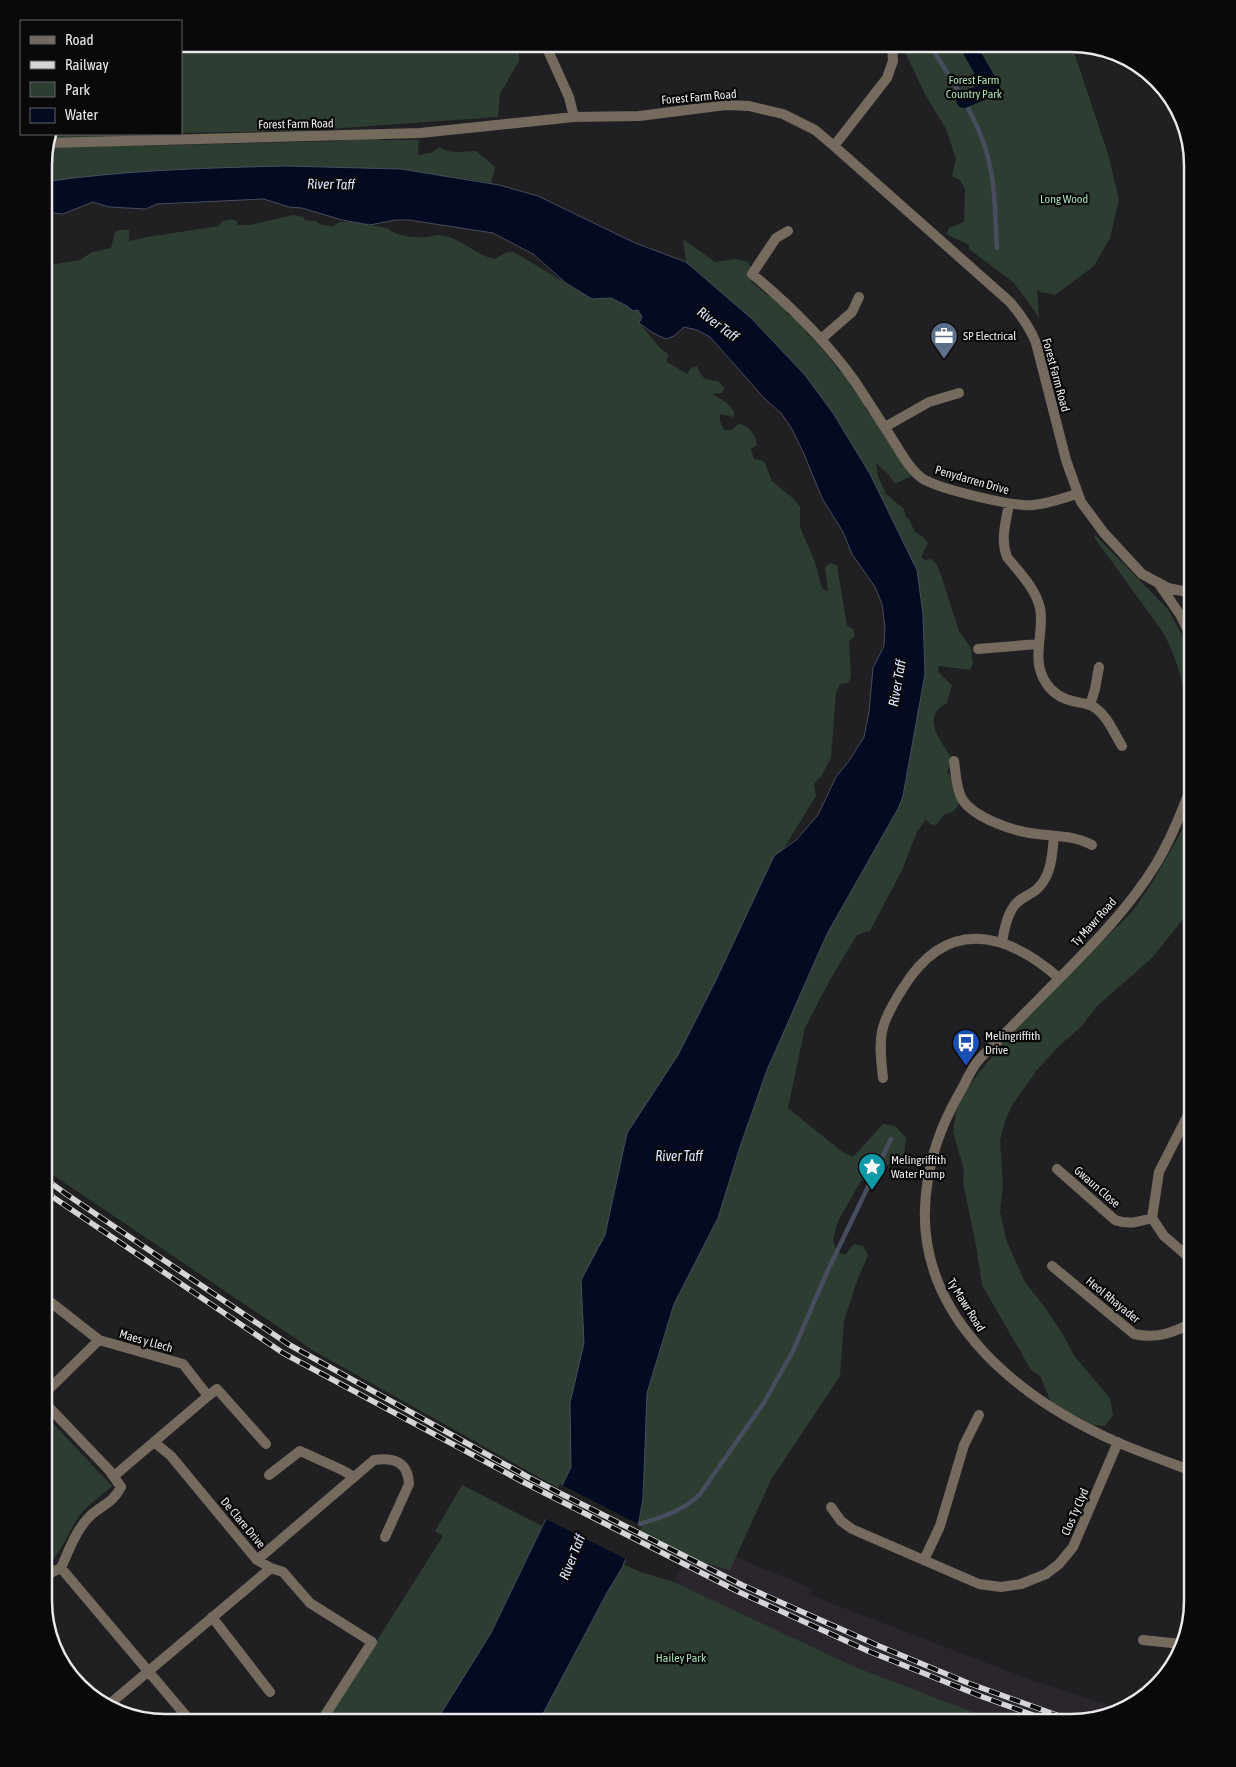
<svg xmlns="http://www.w3.org/2000/svg" width="1236" height="1767" viewBox="0 0 1236 1767" font-family="'Asap Condensed',sans-serif">
	<rect width="100%" height="100%" fill="#201f22"/>
	<path fill="#2b262e" d="M690,1553L733,1556L813,1589L810,1595L1036,1682L1122,1709L1071,1723H1002L855,1667L674,1582Z"/>
	<path fill="#2d3d31" d="M181,44H519V61L500,94L498,117L301,131L181,133Z
		M901,44H1066L1074,52L1109,157L1119,200L1110,238L1094,266L1055,295L1037,291L1039,317L1013,282L969,249V245L946,234L949,228L964,222L965,189L960,180L952,176L956,159L946,129L926,96Z
		M50,134H175L140,135L130,146L338,141L368,137L382,140H419L418,155L431,153L439,147C451,155 463,151 476,151L495,167L491,183C423,171 354,167 285,166L279,168L159,171L44,182V158Z
		M293,215L303,217L305,220L315,221L322,225L333,226L340,222H353L387,228C397,237 415,238 428,237C432,236 436,235 439,235C461,237 474,255 495,259L507,252H514L592,299L611,298L627,306L633,311L638,310L642,317L639,323L661,349L668,354L667,362L687,374L691,368L697,366C701,378 706,381 718,381L724,388L722,393L712,394L727,403L734,411V417L720,414V421L724,430H732L738,424C750,425 755,435 757,445L751,449L754,459L764,461L772,481L795,500L800,507V527L815,562L822,588L828,592L825,567L830,563L837,565L847,626L853,629L855,636L849,641L851,677L848,683L840,684L836,693L831,758L822,775L814,784L816,796L784,848L768,899L571,1467L560,1489L314,1351L44,1169V266L80,260L92,252L111,248L115,232L120,230H129V241L147,237L219,226L221,222C226,220 232,218 237,221V225H250Z
		M683,239L715,262L736,259L748,262L752,271L751,281L767,295L777,298L786,308L787,314L798,319L806,332L823,350L840,372L846,373L866,403L865,408L869,414H879C885,419 886,423 890,430C896,443 906,455 916,465L914,475L895,484L888,474L876,463L878,476L886,494L904,509L906,517L910,521L915,532L923,537L928,543L921,557L925,560L931,559L937,565L941,575L959,631L971,648L973,663L970,670L939,666L938,672L952,685L947,703C919,717 942,742 953,760L947,772C959,781 967,813 945,814L936,825L930,824L926,819L917,832L902,870L870,931L857,935L831,978L805,1028L788,1108L841,1151L853,1157L883,1124L895,1126L906,1138L904,1155L861,1181L838,1221L833,1240L837,1252L845,1255L854,1244L863,1246L868,1255L857,1281L844,1321L840,1376L771,1480L730,1570L688,1558L637,1533L643,1499L647,1393L674,1304L718,1218L740,1147L767,1070L827,934L911,604L685,271L686,262Z
		M1095,535L1167,608L1182,635L1192,658V730L1189,732C1186,694 1181,665 1162,631L1094,537Z
		M1192,806V908L1152,958L1097,1006L1082,1026L1059,1046L1037,1070L1013,1104L1005,1121L1000,1140L1003,1185L1000,1212L1007,1242L1025,1282L1046,1309L1062,1333L1075,1357L1110,1398L1113,1416L1105,1426L1093,1425L1052,1404L1040,1376L1031,1370L982,1285L976,1245L963,1183L964,1170L953,1132L956,1112L963,1095L980,1071L1023,1020L1132,912L1152,883L1185,825Z
		M45,1415L112,1486C102,1495 89,1504 80,1515C67,1532 63,1555 44,1566V1417Z
		M462,1485L542,1526L448,1723H325L443,1536L435,1531Z
		M623,1564L641,1572L674,1582L855,1667L1002,1723H538Z"/>
	<path fill="#030a21" stroke="#484d5d" d="M285,166L401,169L499,185L538,196L635,243L686,262L751,318L805,375L833,413L870,474L917,570L923,614L925,674L903,796L899,807L827,934L767,1070L740,1147L718,1218L674,1304L647,1393L643,1499L637,1532L622,1568L608,1591L538,1723H435L491,1633L571,1467L570,1403L584,1343L581,1280L605,1235L627,1133L678,1055L715,982L774,856L796,840L818,815L836,777L849,761L864,737L869,712L873,668L884,646L885,628L882,604L875,587L852,554L843,532L822,498L804,454L792,429L781,413L765,399L710,337L697,330L684,327L674,336L666,339L653,333L639,323L642,317L638,310L633,311L627,306L611,298L592,299L566,283L533,254L493,233L409,220H395L370,225L342,220L302,208L289,207L264,199L157,204L146,209L109,207L93,202L63,214L44,212V182C124,170 205,168 285,166Z"/>
	<path fill="#201f22" d="M560,1484L642,1526L628,1560L544,1518Z"/>
	<g fill="none" stroke-linecap="round" stroke-linejoin="round">
		<path stroke="#484d5d" stroke-width="4.5" d="M929,44C954,84 983,124 991,171C996,196 995,223 997,248
			M640,1524C661,1517 684,1511 700,1494L765,1401L793,1351L828,1270L891,1139"/>
		<path stroke="#030a21" stroke-width="16" d="M964,100L992,88L967,44"/>
		<path stroke="#756a5e" stroke-width="10" d="M545,44L569,97L574,117
			M48,143L420,133L574,117L639,116L726,105L749,106L783,114L815,130L834,146L1010,302C1021,315 1030,327 1036,343L1066,460L1081,502L1104,533L1142,574L1168,588L1192,593
			M834,146L887,78L893,61L892,44
			M788,231L776,238L752,274C791,306 827,342 856,383C867,400 878,417 889,434C899,449 908,468 923,479C940,489 1013,507 1033,505C1048,504 1063,498 1077,494
			M821,339L852,312L859,297
			M885,427L929,402L959,393
			M1009,504C1006,522 1000,539 1007,557C1019,572 1036,589 1040,608C1045,632 1030,659 1046,683C1053,694 1065,700 1077,702C1082,703 1088,704 1092,706C1106,713 1114,733 1122,746
			M1159,584L1181,616L1192,639
			M978,649L1038,644
			M1090,705L1095,689L1099,667
			M954,761C956,774 956,788 962,799C974,818 1015,832 1037,834C1056,836 1075,836 1092,845
			M1002,942C1004,931 1006,918 1012,909C1017,899 1028,896 1036,890C1052,876 1052,855 1054,836
			M883,1078C878,1035 879,1025 903,988C946,918 1004,930 1059,978
			M1057,1169L1115,1220C1129,1225 1138,1222 1152,1218
			M1192,1260L1164,1236L1152,1218L1159,1172L1192,1107
			M1052,1266L1134,1334C1157,1339 1172,1333 1192,1323
			M44,1297L99,1340L183,1364L208,1396L114,1476
			M44,1394L99,1340
			M208,1396L217,1389L266,1444
			M44,1402L109,1470L121,1487C112,1504 103,1504 90,1516C76,1530 69,1550 61,1568L192,1723
			M154,1442L171,1456L257,1560L271,1568L283,1572L310,1603L372,1642L320,1723
			M1192,1471C1168,1462 1143,1453 1119,1443C1012,1396 905,1308 928,1179C934,1143 946,1116 964,1085C968,1077 972,1068 978,1061C983,1054 991,1048 997,1042C1011,1027 1025,1013 1039,999C1080,957 1125,915 1156,864C1171,839 1182,812 1192,784
			M269,1475L300,1451L342,1470L354,1477
			M831,1507L841,1521L852,1529L979,1584L1001,1587L1021,1584L1046,1574L1059,1564L1073,1547L1118,1442
			M257,1560L374,1460C394,1457 408,1462 409,1484L385,1537
			M924,1560L940,1526L964,1445L979,1415
			M44,1576L61,1568
			M212,1617L270,1692
			M1143,1640L1181,1644
			M106,1707L271,1568"/>
		<defs>
			<path id="rail" d="M44,1178L66,1194L288,1344L528,1477L742,1585L879,1646L968,1683L1076,1722
				M44,1191L283,1353L525,1483L739,1592L868,1651L983,1697L1055,1723"/>
		</defs>
		<use href="#rail" stroke="#d5d4d6" stroke-width="5.5"/>
		<use href="#rail" stroke="#0a090a" stroke-width="4" stroke-dasharray="11" stroke-linecap="butt"/>
	</g>
	<defs>
		<symbol id="office-pin" viewBox="-11 -11 22 30"><path d="M0 17L-7.5 6A9.5 9.5 0 1 1 7.5 6Z" fill="#5c6f8a" stroke="#0a090a"/><path d="M-6-3h4V-5.5h4V-3h4V5H-6ZM-1-4.5V-3h2v-1.5ZM-6 0V1H6V0Z" fill="#fff"/></symbol>
		<symbol id="bus-pin" viewBox="-11 -11 22 30"><path d="M0 17L-7.5 6A9.5 9.5 0 1 1 7.5 6Z" fill="#1a4fb4" stroke="#0a090a"/><path d="M-5-6H5V4H4V6H2V4H-2V6H-4V4H-5ZM-3.5-4V0h7V-4ZM-3.5 1.2v1.5H-2V1.2ZM2 1.2v1.5H3.5V1.2Z" fill="#fff"/></symbol>
		<symbol id="sight-pin" viewBox="-11 -11 22 30"><path d="M0 17L-7.5 6A9.5 9.5 0 1 1 7.5 6Z" fill="#0f9aa8" stroke="#0a090a"/><path d="M0-6L1.8-2.2L6-1.7L2.9 1.2L3.7 5.4L0 3.3L-3.7 5.4L-2.9 1.2L-6-1.7L-1.8-2.2Z" fill="#fff"/></symbol>
	</defs>
	<g fill-rule="evenodd">
		<use href="#office-pin" x="928" y="320" width="32" height="43"/>
		<use href="#bus-pin" x="950" y="1027" width="32" height="43"/>
		<use href="#sight-pin" x="856" y="1151" width="32" height="43"/>
	</g>
	<g text-anchor="middle" stroke-width="4.5" stroke-linejoin="round" paint-order="stroke">
		<g font-size="12" fill="#a8deb4" stroke="#0a090a">
			<text x="974" y="84">Forest Farm<tspan x="974" dy="14">Country Park</tspan></text>
			<text x="1064" y="203">Long Wood</text>
			<text x="681" y="1662">Hailey Park</text>
		</g>
		<g font-size="12" fill="#e9e8ea" stroke="#0a090a">
			<text transform="translate(699 97) rotate(-5)" y="4">Forest Farm Road</text>
			<text transform="translate(296 124) rotate(-1)" y="4">Forest Farm Road</text>
			<text transform="translate(1056 375) rotate(75)" y="4">Forest Farm Road</text>
			<text transform="translate(972 480) rotate(16)" y="4">Penydarren Drive</text>
			<text transform="translate(1094 922) rotate(-48)" y="4">Ty Mawr Road</text>
			<text transform="translate(1097 1187) rotate(41)" y="4">Gwaun Close</text>
			<text transform="translate(1113 1300) rotate(39)" y="4">Heol Rhayader</text>
			<text transform="translate(966 1305) rotate(58)" y="4">Ty Mawr Road</text>
			<text transform="translate(146 1341) rotate(16)" y="4">Maes y Llech</text>
			<text transform="translate(1075 1512) rotate(-66)" y="4">Clos Ty Clyd</text>
			<text transform="translate(243 1523) rotate(50)" y="4">De Clare Drive</text>
		</g>
		<g font-size="12" fill="#e9e8ea" stroke="#0a090a" text-anchor="start">
			<text x="963" y="340">SP Electrical</text>
			<text x="985" y="1040">Melingriffith<tspan x="985" dy="14">Drive</tspan></text>
			<text x="891" y="1164">Melingriffith<tspan x="891" dy="14">Water Pump</tspan></text>
		</g>
		<g font-size="14" font-style="italic" fill="#d9e5fb" stroke="#0a090a">
			<text transform="translate(331 184) rotate(1)" y="5">River Taff</text>
			<text transform="translate(718 324) rotate(37)" y="5">River Taff</text>
			<text transform="translate(897 683) rotate(-80)" y="5">River Taff</text>
			<text x="679" y="1161">River Taff</text>
			<text transform="translate(572 1557) rotate(-68)" y="5">River Taff</text>
		</g>
	</g>
	<path d="M0 0H1236V1767H0ZM165 52H1071A113 113 0 0 1 1184 165V1601A113 113 0 0 1 1071 1714H165A113 113 0 0 1 52 1601V165A113 113 0 0 1 165 52Z" fill="#0a090a" fill-rule="evenodd"/>
	<path fill="none" stroke="#e9e8ea" stroke-width="2.5" d="M165 52H1071A113 113 0 0 1 1184 165V1601A113 113 0 0 1 1071 1714H165A113 113 0 0 1 52 1601V165A113 113 0 0 1 165 52Z"/>
	<rect x="20" y="20" width="162" height="115" fill="#0a090a" stroke="#636264"/>
	<rect x="30" y="36" width="25" height="8" fill="#756a5e" stroke="#636264"/>
	<text x="65" y="45" font-size="15" fill="#e9e8ea">Road</text>
	<rect x="30" y="61" width="25" height="8" fill="#d5d4d6" stroke="#636264"/>
	<text x="65" y="70" font-size="15" fill="#e9e8ea">Railway</text>
	<rect x="30" y="82" width="25" height="15" fill="#2d3d31" stroke="#636264"/>
	<text x="65" y="95" font-size="15" fill="#e9e8ea">Park</text>
	<rect x="30" y="108" width="25" height="15" fill="#030a21" stroke="#636264"/>
	<text x="65" y="120" font-size="15" fill="#e9e8ea">Water</text>
</svg>
